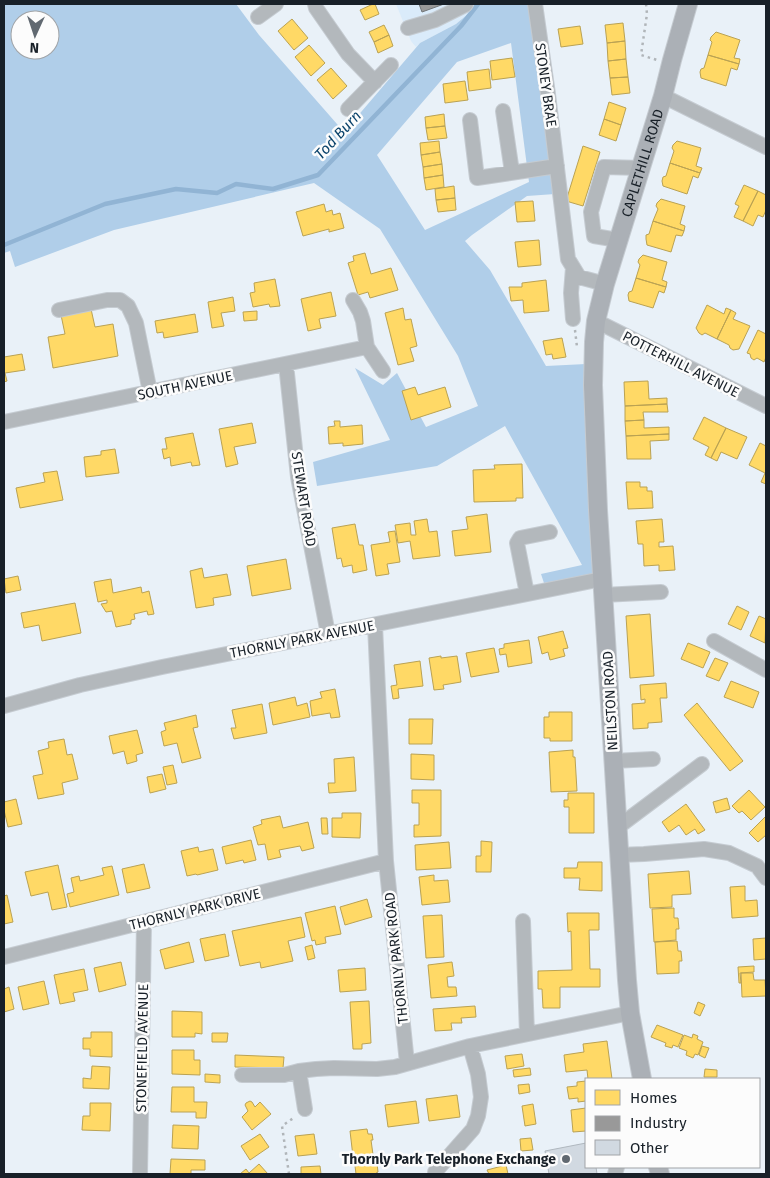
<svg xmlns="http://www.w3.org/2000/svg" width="770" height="1178" viewBox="0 0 770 1178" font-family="'Fira Sans',sans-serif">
	<rect width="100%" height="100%" fill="#e9f1f8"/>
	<path fill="#daebfa" d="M396,4H480L456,24L420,43L416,47L411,41Z"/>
	<path fill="#b0cee9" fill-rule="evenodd" d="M4,4H236L259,35L344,132L420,43L456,24L480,4H531L555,194L527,196L472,235L465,241L490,270L546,366L586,364L593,575L544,583L541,574L582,565L505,426L437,466L317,486L313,462L390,440L355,368L383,385L397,373L426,427L478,406L458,356L380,229L314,183L114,230L15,267L10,251L4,253ZM20,20H50V50H20ZM511,43L529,182L425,230L377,155L457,62Z"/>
	<path fill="#ffd966" stroke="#baa253" d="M373,4H375L379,14L365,20L360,10Z
		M292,19L308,38L294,50L278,31Z
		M623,23L625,41L607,43L605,25Z
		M384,25L389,35L374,42L369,32Z
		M580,26L583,44L561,47L558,29Z
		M716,32L740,40L734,58L740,59L739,64L708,55L712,42L710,40L711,37Z
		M389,35L393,46L378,53L374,42Z
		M625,41L626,59L608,61L607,43Z
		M309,45L325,63L311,76L295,57Z
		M708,55L739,64L737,70L731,68L726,86L701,78L700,72L701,69L704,68Z
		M512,58L515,77L492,80L490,61Z
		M626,59L628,77L610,78L608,61Z
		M331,68L347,86L333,99L317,80Z
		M489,69L491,88L469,91L467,72Z
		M628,77L630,93L612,95L610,78Z
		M465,81L468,100L445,103L443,84Z
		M609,102L626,108L621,125L604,119Z
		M444,114L445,126L426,128L425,117Z
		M604,119L621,125L616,141L599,135Z
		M445,126L447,138L428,140L426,128Z
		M439,141L440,152L421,155L420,143Z
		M677,141L701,148L696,166L702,168L700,173L670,163L674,151L672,148L673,145Z
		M583,146L600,152L583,206L566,201Z
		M440,152L442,164L423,167L421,155Z
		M670,163L700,173L698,178L693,176L687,194L663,186L662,181L663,177L666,176Z
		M442,164L443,175L424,178L423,167Z
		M443,175L444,187L426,190L424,178Z
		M744,185L758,191L743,221L734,217L739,206L735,204Z
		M454,186L455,198L436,200L435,189Z
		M758,191L766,195V210L763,217L758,215L753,226L743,221Z
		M455,198L456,210L438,212L436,200Z
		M661,199L685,206L680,224L685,226L684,231L653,221L658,209L656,206L657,203Z
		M533,201L535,221L517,222L515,202Z
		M324,204L326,212L332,210L333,215L340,213L344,228L329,232V229L303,236L296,212Z
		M653,221L684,231L682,236L676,235L671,252L647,245L646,239V235L649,234Z
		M539,240L541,265L518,267L515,242Z
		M365,253L371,274L391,268L398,290L370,298L368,292L358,295L348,263L354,261L353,256Z
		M643,255L667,262L662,280L667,282L666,287L636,278L640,265L638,262L639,259Z
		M636,278L666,287L664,293L659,291L653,308L629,301L628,295L629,292L632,291Z
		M275,279L280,306L270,307L269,304L253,307L250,293L255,292L254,283Z
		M546,280L549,311L524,313L523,300L511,301L509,287H522V283Z
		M331,292L336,316L319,319L321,328L308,331L301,299Z
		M233,297L235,311L221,313L224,326L212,328L208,302Z
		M707,305L724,314L726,308L731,310L717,339L705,333L702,335L699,333L696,328Z
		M403,308L405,320L411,319L417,346L410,348L414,361L398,365L385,313Z
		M91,309L95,327L113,324L118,356L53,368L48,337L65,334L61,315Z
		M731,310L736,313L733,319L750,326L739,349L733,350L730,348L729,345L717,339Z
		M257,311V320L244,321L243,312Z
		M195,314L198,332L164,338L163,332L157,333L155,321Z
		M758,330L766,334V357L764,362L757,358L754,360L751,358L750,354L747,353Z
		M562,338L566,357L553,359L552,354L546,355L543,341Z
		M22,354L25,370L5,373L7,381L4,382V357Z
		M648,381L649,399L667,398V404L625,406L624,382Z
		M415,387L418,395L445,387L451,407L411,420L402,391Z
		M667,404L668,412H643L644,420L625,421V406Z
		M704,417L726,428L711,458L705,455L709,447L693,439Z
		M644,420V428L669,427V434L626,436L625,421Z
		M334,421H340V427L362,425L363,444L343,446V443L329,444L328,427L335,426Z
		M252,423L256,443L234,447L238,464L226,467L219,429Z
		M726,428L747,437L737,459L721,452L717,461L711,458Z
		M193,433L200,465L192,466L191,462L171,466L170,457L164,459L162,449H167L165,438Z
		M669,434V440L650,441L651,459H627L626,436Z
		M760,443L766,446V484L761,482L765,473L749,465Z
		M115,449L119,473L86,477L84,457L101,455V451Z
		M522,464L523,498H516V501L474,502L473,470L495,469L494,465Z
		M57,471L63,500L20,508L16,488L45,482L43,473Z
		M626,482H640V487H647V491H652L653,508L628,509Z
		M487,514L491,552L455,556L452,531L468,529L466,517Z
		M427,519L429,532L437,531L440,556L413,559L410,541L398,543L395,525L410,523L411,535H416L414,521Z
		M662,519L664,542H659V547L673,546L675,570L659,571V565L644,566L643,544H638L636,521Z
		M355,524L359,545H363L367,570L353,573L352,565L343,567L341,558L337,559L332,528Z
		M395,531L400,562L387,564L389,574L376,576L371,545L390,542L388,532Z
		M286,559L291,589L252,596L247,566Z
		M202,568L204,578L227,574L231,595L213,598L214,605L196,608L190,571Z
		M18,576L21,590L6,593L4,579Z
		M111,579L113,593L141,587L142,593L149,591L154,614L148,615L147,611L134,614L135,619L131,620V624L116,627L112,611L106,612L101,604L107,603V600L98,602L94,582Z
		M75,603L81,633L42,641L39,625L24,628L21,613Z
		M737,606L749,612L741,630L728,624Z
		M650,614L654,676L630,678L626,616Z
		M759,616L766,619L765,643L750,636Z
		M563,631L568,648L563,649L565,656L550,660L548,652L542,654L538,637Z
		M529,640L532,663L508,667L506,654L500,655L499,649L504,648V644Z
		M688,643L710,652L703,668L681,659Z
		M494,648L499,672L471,677L466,653Z
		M441,656V658L457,656L461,682L443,685L444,689L434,690L429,658Z
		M715,658L728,663L719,681L706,676Z
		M420,661L423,686L398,689L399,698L393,699L391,686L397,685L394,665Z
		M731,681L759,692L753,708L724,697Z
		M666,683L667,698H660L662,722L648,723V728L633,729L632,704L645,703V699L641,700L640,685Z
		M335,689L340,717L331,718L330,713L312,716L310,701L322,698L320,692Z
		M295,697L297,706L307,703L310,717L273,725L269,703Z
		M697,703L743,761L730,771L684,715Z
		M262,704L267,733L234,739L231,728H236L232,710Z
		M549,712H572V741H550V738H544V717H549Z
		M196,715L198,727L193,728L201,758L182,763L177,743L164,746L161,732L166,730L164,723Z
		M409,719H433L432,744H409Z
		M137,730L143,753L136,755L137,761L127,764L124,751L113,754L109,736Z
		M64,739L67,755L72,754L78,779L62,783L64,794L38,799L33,776L43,774L38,751L49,748L48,742Z
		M573,750V757H575L577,791L551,792L549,752Z
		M411,754L434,755V780L411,779Z
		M354,757L356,791L329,793L328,783H335L334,759Z
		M173,765L177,783L167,785L163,767Z
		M162,774L166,789L150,793L147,777Z
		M412,790H441V836L414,837V825H419V803H412Z
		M749,790L765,807L751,820L742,811L739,813L732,806Z
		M568,793H594V833H569V807H564V800H568Z
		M727,798L730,809L716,813L713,802Z
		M16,799L22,824L8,827L4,810V802Z
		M686,804L705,830L698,834L695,829L686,835L679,825L669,832L662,822Z
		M342,813H361L360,838L332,837V818H342Z
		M280,816L283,828L308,822L314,848L302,851L300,846L279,850L281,857L268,860L265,844L258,845L253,827L262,824L261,820Z
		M766,816V835L758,842L749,833Z
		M321,818H327L328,834H322Z
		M251,840L256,860L244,863L243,860L226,864L222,847Z
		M481,841L492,842L491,872H476V856H481Z
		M449,842L451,868L416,870L415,845Z
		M198,847L199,852L213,849L218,870L197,875L196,874L187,876L181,851Z
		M578,862H602V891L579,890L580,878H564V868H577Z
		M144,864L150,888L127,893L122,869Z
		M58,865L67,907L52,910L48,892L31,896L25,872Z
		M112,866L119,895L70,907L67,894L74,892L71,878L79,876L80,881L104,875L102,868Z
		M689,871L691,894L672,895V907L650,908L648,874Z
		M434,875V881L448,880L450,902L422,905L419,877Z
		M745,886V901L757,900L758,916L732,918L730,887Z
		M7,895L13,922L4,924V896Z
		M367,899L372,917L345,925L340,907Z
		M335,906L341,934L325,937L326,943L316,945L315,940L312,941L305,913Z
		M674,908V918H678L679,929H676V940L654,942L652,909Z
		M567,913H599V930H589L590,969H600V987H560V1008H543L542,989H538V971L572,970L571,931L568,932Z
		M442,915L444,957L426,958L423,916Z
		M301,917L305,937L288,941L293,961L261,968L260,962L240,966L232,931Z
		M225,934L229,956L205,961L200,939Z
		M766,938V959L754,960L753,939Z
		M677,941L678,951H681L682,961H679V973L657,974L655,942Z
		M189,942L194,962L165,969L160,950Z
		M312,945L315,958L308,960L305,947Z
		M121,962L126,985L99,992L94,968Z
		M452,962L454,976L447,977L448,987H456L457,996L431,998L428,965Z
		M754,966V972L740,973L741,983H739L738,967Z
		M365,968L366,990L340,992L338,970Z
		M84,969L88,990L73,993L75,1001L60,1004L54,975Z
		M741,973H753L754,980H765L766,996L742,997Z
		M44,981L49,1004L23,1010L18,987Z
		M9,987L14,1009L4,1012V989Z
		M369,1001L371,1043L362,1044V1049H353L350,1002Z
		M698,1002L705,1005L700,1016L694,1013Z
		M475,1006L476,1017L461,1018L462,1023H451L452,1030L435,1031L433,1009Z
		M172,1011L202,1012V1034L195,1033V1037H172Z
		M657,1025L683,1035L678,1047L673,1045L672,1048L665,1046L666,1043L651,1037Z
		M91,1032H112V1057L90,1056V1049H83V1038H91Z
		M212,1033H228L227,1042H212Z
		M693,1034L698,1036L697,1039L703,1042L698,1055L695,1054L693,1058L686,1055L687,1051L679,1048L684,1035L692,1038Z
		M607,1041L612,1079H588L587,1070L566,1072L564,1055L584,1052L583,1044Z
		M702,1046L709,1048L705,1058L699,1055Z
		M172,1050H194V1060H200V1075L172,1074Z
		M522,1054L524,1066L507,1069L505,1056Z
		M235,1055L284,1057L283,1068L235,1067Z
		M92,1066L110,1067L109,1089L83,1088V1078L91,1079Z
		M530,1068L531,1075L514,1077L513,1070Z
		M705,1069L717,1070V1077H704Z
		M205,1074L220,1075V1083L205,1082Z
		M586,1081V1101L578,1102V1098L569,1099L567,1087L577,1086V1082Z
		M529,1084L530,1092L519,1094L518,1085Z
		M172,1087H194V1102H207L206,1118H196V1112H171Z
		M457,1095L460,1117L429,1121L426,1099Z
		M250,1101L252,1102L255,1107L260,1102L271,1114L252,1130L242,1117L248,1111L245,1105L246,1103Z
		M416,1101L419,1123L388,1127L385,1105Z
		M90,1103H111L110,1131L82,1130L83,1116H90Z
		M533,1104L536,1124L525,1126L522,1106Z
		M586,1108V1131L573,1132L571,1110Z
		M173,1125L199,1126L198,1149L172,1148Z
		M367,1129L368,1134H372L373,1140H371L374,1162L354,1165L350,1131Z
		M260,1134L269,1147L250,1160L241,1146Z
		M314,1134L317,1154L298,1156L295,1136Z
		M531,1138L533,1150L521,1151L520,1139Z
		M171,1159L205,1160V1170H191V1174H170Z
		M377,1163L378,1172L376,1173V1174H356L355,1166Z
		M259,1164L268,1174H240L246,1169L249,1173Z
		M506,1165L508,1174H489L487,1170Z
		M320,1166L321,1174H301V1167Z"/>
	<path fill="#999" stroke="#727577" d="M419,4H444L422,12Z"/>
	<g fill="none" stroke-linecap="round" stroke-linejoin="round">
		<path stroke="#91b4d4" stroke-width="4.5" d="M4,245L105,204L176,189L217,193L236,184L273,189L318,175L461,26L478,4"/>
	</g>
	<path fill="#d1d9e1" stroke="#b0b8bf" d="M586,1143V1167H596L597,1174H549L545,1151Z"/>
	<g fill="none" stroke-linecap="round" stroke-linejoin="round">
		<defs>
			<path id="minor" d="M315,4L316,8L348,54L375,82
				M535,4L548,94L568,259L579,277L605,284
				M258,17L276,4
				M408,28L435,20L465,5L466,4
				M663,96L766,147
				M348,109L391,65
				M503,111L512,172
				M470,120L477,178L557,166
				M618,240L594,236L591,212L604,167L641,168
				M573,268L571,293L573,319
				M353,300L360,312L363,321L367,347L383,371
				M59,310L107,300H120L128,306L136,323L150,392
				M596,321L766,406
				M286,364L298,477L328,634
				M4,422L367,347
				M527,594L517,543L520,538L550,532
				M603,595L661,592
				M375,625L386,861L407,1063
				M714,641L766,670
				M4,706L80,685L162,667L602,579
				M613,761L653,759
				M618,827L702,764
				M619,855L644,854L704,849L729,853L757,866L766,878
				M523,921L527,1034
				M4,957L386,861
				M242,1075H284L299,1071
				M305,1109L299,1071L316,1069L334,1068L377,1069L395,1067L470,1046L630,1013
				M435,1172L473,1129L478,1116L481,1097L478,1074L470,1046
				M140,1174L144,922
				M615,1174L617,1167"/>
			<g id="major">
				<path id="s1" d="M642,1079L630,1013L627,980L598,510L593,385L594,342L596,321L605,284L663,96L672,60L688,4"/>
				<path d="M658,1167L660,1174"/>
			</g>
		</defs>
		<use href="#minor" stroke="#c5cbd1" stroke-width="16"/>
		<use href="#major" stroke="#c5cbd1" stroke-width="20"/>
		<path stroke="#b0b5b9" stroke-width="2.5" stroke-dasharray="2.5 4" stroke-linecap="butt" d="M646,4L647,14L641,55L657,60
			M575,330L577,347
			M289,1174L282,1126L295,1117"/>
		<use href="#minor" stroke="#b3b8bc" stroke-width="14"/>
		<use href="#major" stroke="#abb0b6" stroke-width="18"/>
	</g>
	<circle fill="#616971" stroke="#fcfcfc" stroke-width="2" cx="566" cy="1159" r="5"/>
	<g text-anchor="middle" stroke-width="5" stroke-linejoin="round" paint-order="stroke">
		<g font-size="14" fill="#182028" stroke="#fcfcfc">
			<text transform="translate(546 85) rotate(82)" y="5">STONEY BRAE</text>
			<text dy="5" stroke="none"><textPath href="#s1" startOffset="925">CAPLETHILL ROAD</textPath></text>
			<text transform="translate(681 364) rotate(27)" y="5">POTTERHILL AVENUE</text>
			<text transform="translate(185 385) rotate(-12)" y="5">SOUTH AVENUE</text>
			<text transform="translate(304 499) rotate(81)" y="5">STEWART ROAD</text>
			<text transform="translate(302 639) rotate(-11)" y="5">THORNLY PARK AVENUE</text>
			<text transform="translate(610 701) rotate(-93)" y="5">NEILSTON ROAD</text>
			<text transform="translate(195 909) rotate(-14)" y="5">THORNLY PARK DRIVE</text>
			<text transform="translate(396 958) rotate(-96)" y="5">THORNLY PARK ROAD</text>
			<text transform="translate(142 1048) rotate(-89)" y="5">STONEFIELD AVENUE</text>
		</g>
		<g font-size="14" font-weight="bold" fill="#182028" stroke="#fcfcfc" text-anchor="end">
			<text x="556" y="1164">Thornly Park Telephone Exchange</text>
		</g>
		<g font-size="15" font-style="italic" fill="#0b436b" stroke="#fcfcfc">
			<text transform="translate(338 135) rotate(-47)" y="5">Tod Burn</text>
		</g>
	</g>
	<rect width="770" height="1178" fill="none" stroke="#182028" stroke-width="10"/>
	<rect x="585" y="1078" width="175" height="90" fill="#fcfcfc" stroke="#a1a4a7"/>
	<rect x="595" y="1090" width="25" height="15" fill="#ffd966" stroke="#a1a4a7"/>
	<text x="630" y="1103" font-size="15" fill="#182028">Homes</text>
	<rect x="595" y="1116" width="25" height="15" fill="#999999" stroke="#a1a4a7"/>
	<text x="630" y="1128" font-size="15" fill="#182028">Industry</text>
	<rect x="595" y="1140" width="25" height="15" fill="#d1d9e1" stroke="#a1a4a7"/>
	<text x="630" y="1153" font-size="15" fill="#182028">Other</text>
	<g transform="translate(35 35) rotate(183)"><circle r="24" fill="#fcfcfc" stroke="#a1a4a7"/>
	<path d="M0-4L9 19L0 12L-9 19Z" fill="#616971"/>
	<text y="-8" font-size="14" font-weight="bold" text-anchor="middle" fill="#182028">N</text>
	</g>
</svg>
